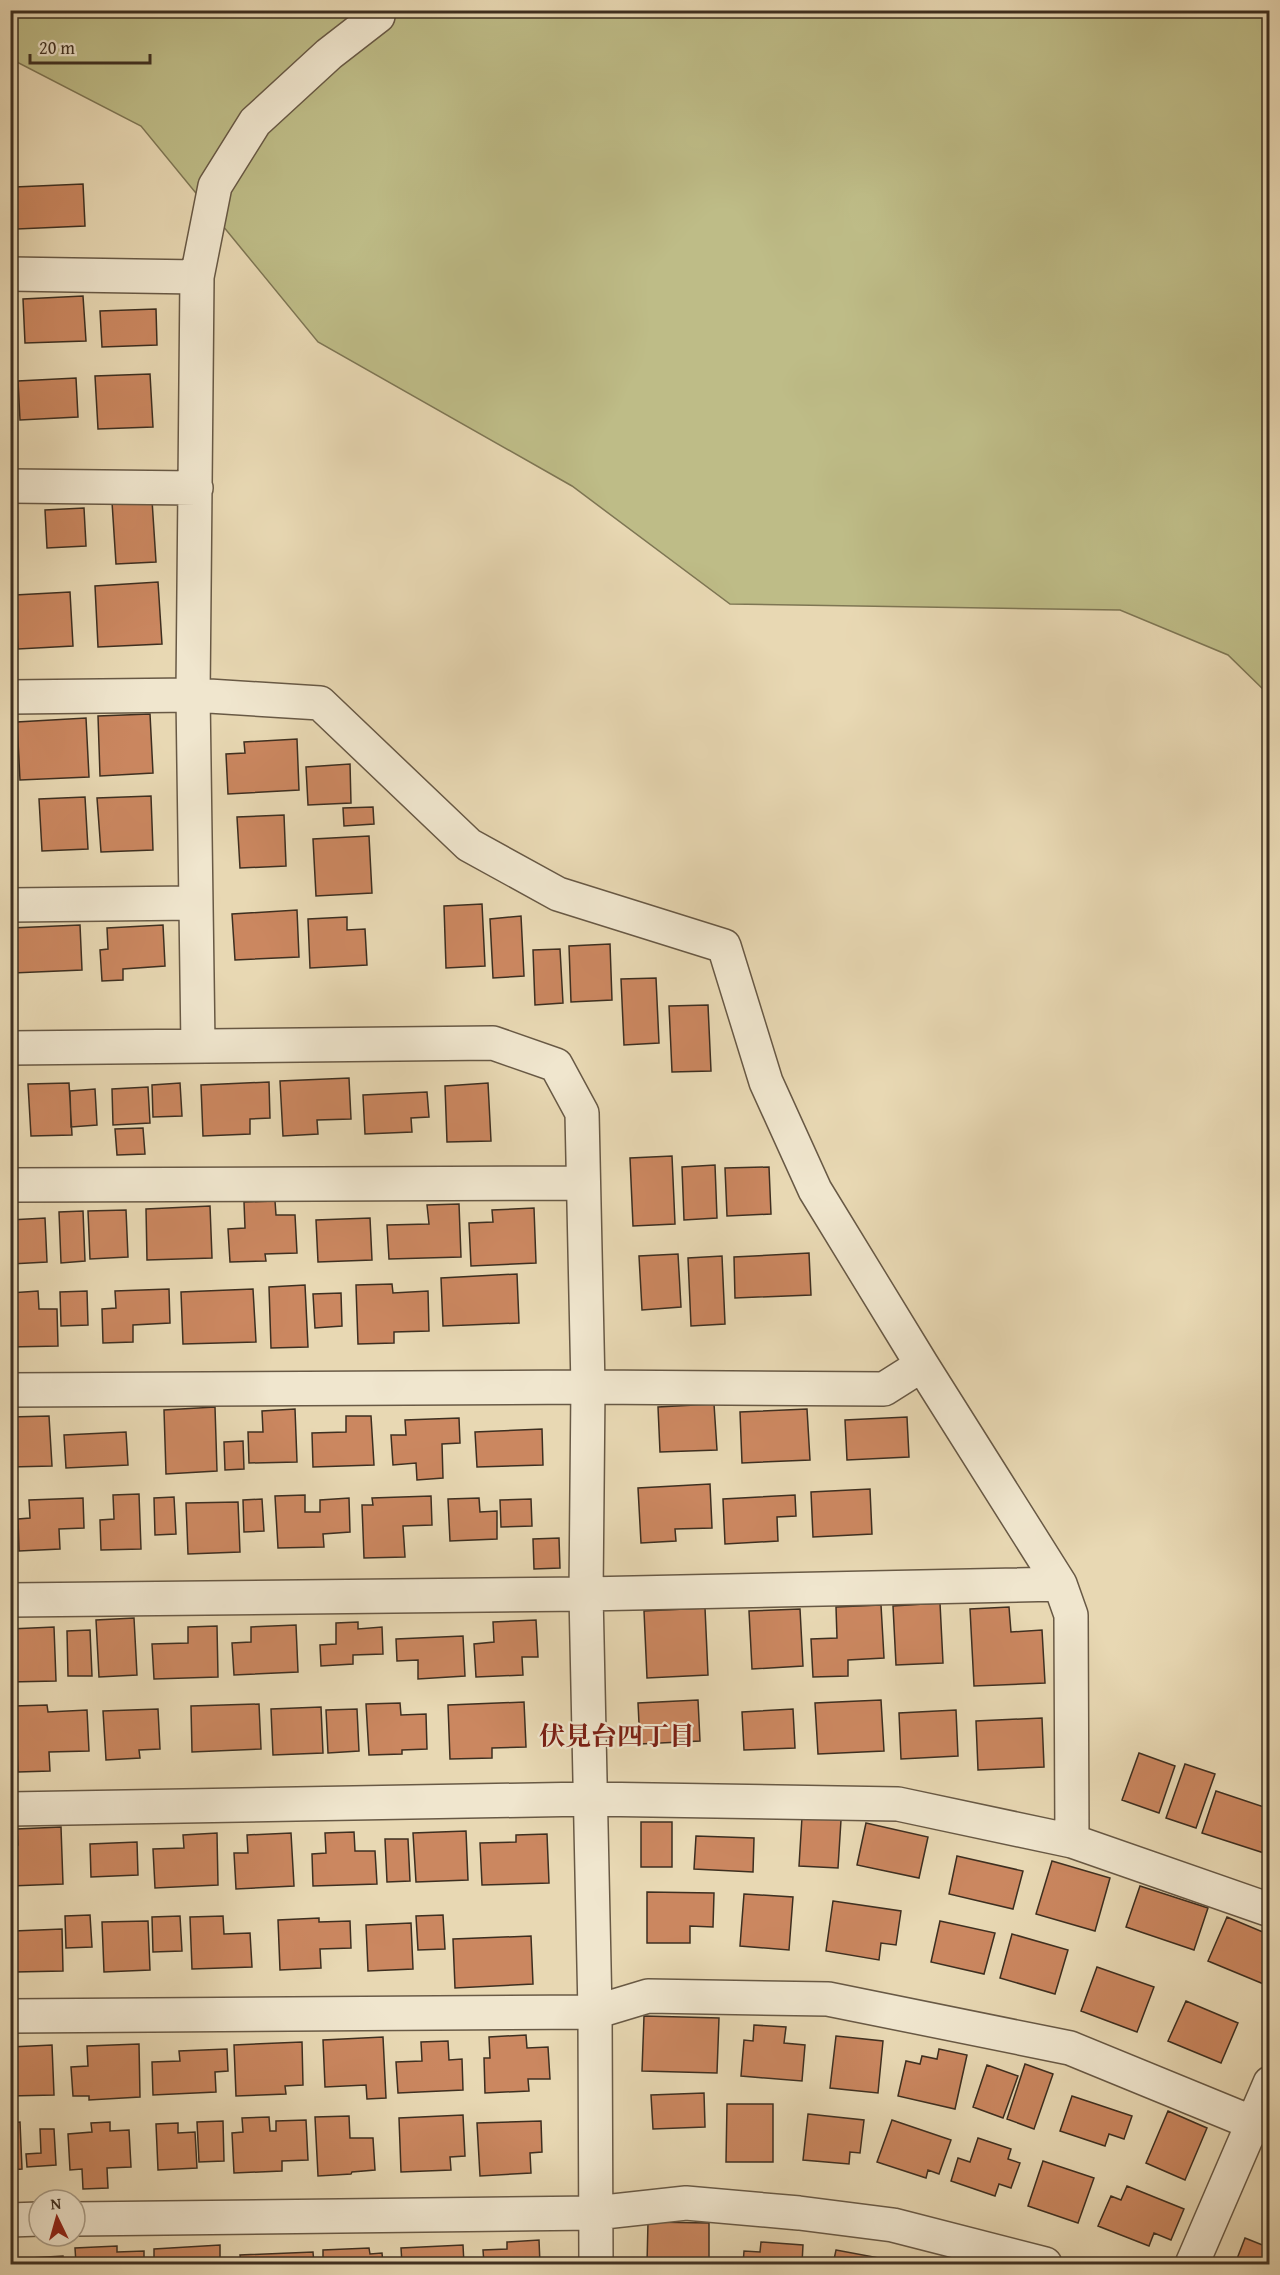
<svg xmlns="http://www.w3.org/2000/svg" width="1280" height="2275" viewBox="0 0 1280 2275" font-family="'Gentium Book Plus','Noto Serif JP',serif">
	<rect width="100%" height="100%" fill="#e8d8b3"/>
	<filter id="stains"><feTurbulence type="fractalNoise" baseFrequency=".00333" numOctaves="4"/><feColorMatrix values="0 0 0 0 .2 0 0 0 0 .09 0 0 0 0 .02 0 0 0 .5 -.17"/></filter>
	<radialGradient id="worn" r=".72"><stop offset=".6" stop-color="#630" stop-opacity="0"/><stop offset="1" stop-color="#630" stop-opacity=".3"/></radialGradient>
	<path fill="#bebc87" stroke="#7e7654" stroke-width="1.5" d="M10,11H1269V695L1228,655L1120,610L730,604L572,486L318,342L141,126L15,61H11Z"/>
	<path fill="#cb8760" stroke="#3e2f20" stroke-width="1.5" d="M83,184L85,226L17,229L15,187Z
		M83,296L86,341L25,343L23,299Z
		M156,309L157,345L102,347L100,311Z
		M150,374L153,427L98,429L95,376Z
		M76,378L78,417L20,420L18,381Z
		M152,500L156,562L116,564L112,502Z
		M84,508L86,546L47,548L45,510Z
		M158,582L162,644L98,647L95,586Z
		M70,592L73,646L18,649L15,595Z
		M150,714L153,773L100,776L98,716Z
		M86,718L89,777L20,780L17,722Z
		M297,739L299,790L228,794L226,754L245,753L244,742Z
		M350,764L351,803L308,805L306,767Z
		M151,796L153,850L101,852L97,798Z
		M85,797L88,849L42,851L39,799Z
		M373,807L374,824L344,826L343,808Z
		M284,815L286,866L240,868L237,817Z
		M369,836L372,893L316,896L313,839Z
		M482,904L485,966L446,968L444,906Z
		M297,910L299,957L235,960L232,914Z
		M521,916L524,976L493,978L490,919Z
		M347,917V930L365,929L367,965L310,968L308,919Z
		M80,925L82,970L13,973L11,928Z
		M163,925L165,966L123,969V980L102,981L100,950L108,949L107,928Z
		M610,944L612,1000L571,1002L569,946Z
		M560,949L563,1003L535,1005L533,950Z
		M656,978L659,1043L624,1045L621,979Z
		M708,1005L711,1071L672,1072L669,1006Z
		M349,1078L351,1119L317,1120L318,1134L283,1136L280,1081Z
		M269,1082L270,1118L250,1119V1134L203,1136L201,1085Z
		M69,1083L72,1135L31,1136L28,1084Z
		M180,1083L182,1116L153,1117L152,1085Z
		M488,1083L491,1141L447,1142L445,1086Z
		M10,1085L13,1124H10Z
		M148,1087L150,1123L113,1125L112,1089Z
		M95,1089L97,1125L71,1127L70,1091Z
		M427,1092L429,1117L411,1118L412,1132L365,1134L363,1095Z
		M143,1128L145,1154L117,1155L115,1129Z
		M672,1156L675,1224L633,1226L630,1158Z
		M715,1165L717,1218L684,1220L682,1167Z
		M769,1167L771,1214L727,1216L725,1168Z
		M275,1201L276,1215H295L297,1253L265,1254L266,1261L230,1262L228,1229L245,1228L244,1202Z
		M459,1204L461,1257L389,1259L387,1225L429,1224L427,1205Z
		M210,1206L212,1258L147,1260L146,1209Z
		M534,1208L536,1263L471,1266L469,1223L493,1222L492,1210Z
		M126,1210L128,1257L90,1259L88,1211Z
		M83,1211L85,1261L61,1263L59,1212Z
		M45,1218L47,1262L11,1264L10,1220Z
		M370,1218L372,1260L318,1262L316,1220Z
		M809,1253L811,1295L735,1298L734,1257Z
		M678,1254L681,1307L642,1310L639,1256Z
		M722,1256L725,1324L691,1326L688,1258Z
		M517,1274L519,1323L443,1326L441,1278Z
		M392,1284L393,1293L428,1291L429,1331L394,1332V1343L358,1344L356,1285Z
		M305,1285L308,1347L271,1348L269,1287Z
		M169,1289L170,1323L133,1325V1342L103,1343L102,1309L116,1308L115,1291Z
		M253,1289L256,1342L183,1344L181,1292Z
		M38,1291L39,1309H57L58,1346L10,1347V1293Z
		M87,1291L88,1325L61,1326L60,1292Z
		M341,1293L342,1326L315,1328L313,1294Z
		M714,1404L717,1450L660,1452L658,1407Z
		M215,1407L217,1471L166,1474L164,1410Z
		M295,1409L297,1462L249,1463L248,1432H263L262,1411Z
		M807,1409L810,1460L742,1463L740,1412Z
		M49,1416L52,1466L10,1467V1417Z
		M346,1416H371L374,1465L313,1467L312,1433L346,1432Z
		M907,1417L909,1457L847,1460L845,1420Z
		M459,1418L460,1443L442,1444L443,1478L417,1480L416,1463L393,1465L391,1435H406L405,1420Z
		M542,1429L543,1465L477,1467L475,1432Z
		M126,1432L128,1465L66,1468L64,1435Z
		M243,1441L244,1469L225,1470L224,1442Z
		M710,1484L712,1528L675,1529L676,1541L641,1543L638,1488Z
		M870,1489L872,1534L813,1537L811,1492Z
		M139,1494L141,1549L101,1550L100,1520L114,1519L113,1495Z
		M305,1495V1512H320V1500L349,1498L350,1532L323,1534L324,1547L278,1548L275,1496Z
		M795,1495L796,1516L777,1517L778,1541L725,1544L723,1499Z
		M431,1496L432,1525L403,1526L405,1557L364,1558L362,1505H373L372,1498Z
		M174,1497L176,1534L155,1535L154,1498Z
		M83,1498L84,1528L59,1529L60,1549L19,1551L18,1519L30,1518L29,1500Z
		M479,1498L480,1512L497,1511V1539L450,1541L448,1499Z
		M262,1499L264,1531L244,1532L243,1500Z
		M531,1499L532,1526L501,1527L500,1500Z
		M238,1502L240,1552L188,1554L186,1503Z
		M559,1538L560,1568L534,1569L533,1539Z
		M940,1603L943,1663L896,1665L893,1606Z
		M881,1605L884,1658L848,1660V1676L813,1677L811,1639L837,1638L836,1607Z
		M1009,1607L1011,1632L1042,1630L1045,1683L974,1686L970,1609Z
		M705,1608L708,1675L647,1678L644,1611Z
		M800,1609L803,1666L752,1669L749,1611Z
		M134,1618L137,1675L99,1677L96,1620Z
		M536,1620L538,1657H522L523,1675L476,1677L474,1644L494,1642L493,1622Z
		M358,1622V1629L382,1627L383,1654L353,1655V1664L321,1666L320,1645L336,1644V1623Z
		M296,1625L298,1672L234,1675L232,1643L251,1642V1627Z
		M217,1626L218,1677L154,1679L152,1644L188,1643V1627Z
		M54,1627L56,1681L10,1682V1629Z
		M90,1630L92,1676H68L67,1631Z
		M463,1636L465,1676L418,1679V1660L397,1661L396,1639Z
		M698,1700L700,1741L640,1744L638,1703Z
		M881,1700L884,1751L818,1754L815,1703Z
		M524,1702L526,1747L492,1748V1758L450,1759L448,1705Z
		M400,1703L401,1715L426,1714L427,1749L402,1750V1754L369,1755L366,1704Z
		M259,1704L261,1749L192,1752L191,1706Z
		M47,1705L48,1712L87,1710L89,1751L49,1752L50,1771L18,1772L15,1706Z
		M321,1707L323,1753L273,1755L271,1709Z
		M158,1709L160,1749L139,1750L140,1758L106,1760L103,1711Z
		M357,1709L359,1751L328,1753L326,1710Z
		M793,1709L795,1748L744,1750L742,1712Z
		M956,1710L958,1756L901,1759L899,1713Z
		M1042,1718L1044,1767L978,1770L976,1721Z
		M1139,1753L1175,1766L1159,1813L1122,1800Z
		M1185,1764L1215,1774L1196,1828L1166,1818Z
		M1216,1791L1270,1809V1838L1264,1853L1202,1833Z
		M802,1817L841,1820L838,1868L799,1866Z
		M641,1822H672V1867H641Z
		M866,1823L928,1837L919,1878L857,1865Z
		M61,1827L63,1884L10,1886V1845H18L17,1829Z
		M466,1831L468,1880L416,1882L413,1833Z
		M354,1832L355,1851H375L377,1884L313,1886L312,1854L326,1853L325,1833Z
		M217,1833L218,1885L155,1888L153,1849L184,1848L183,1835Z
		M291,1833L294,1886L236,1889L234,1853H248L247,1835Z
		M547,1834L549,1883L482,1885L480,1843L516,1842V1835Z
		M696,1836L754,1838L753,1872L694,1869Z
		M385,1839H408L410,1881L387,1882Z
		M137,1842L138,1875L91,1877L90,1844Z
		M957,1856L1023,1871L1013,1909L949,1894Z
		M1052,1861L1110,1878L1095,1931L1036,1914Z
		M1140,1886L1208,1908L1194,1950L1126,1927Z
		M647,1892L714,1893L713,1927L690,1926V1943H647Z
		M744,1894L793,1897L789,1950L740,1946Z
		M833,1901L901,1911L896,1945L881,1943L879,1960L826,1951Z
		M90,1915L92,1947L66,1948L65,1916Z
		M443,1915L445,1949L418,1950L416,1916Z
		M180,1916L182,1951L153,1952L152,1917Z
		M223,1916L224,1934L250,1933L252,1967L192,1969L190,1917Z
		M1227,1917L1270,1935V1978L1266,1985L1208,1961Z
		M319,1918V1922L350,1921L351,1948L320,1949L321,1968L280,1970L278,1920Z
		M148,1921L150,1970L104,1972L102,1922Z
		M940,1921L995,1933L984,1974L931,1962Z
		M411,1923L413,1969L368,1971L366,1925Z
		M62,1929L63,1971L15,1972L14,1931Z
		M1012,1934L1068,1950L1055,1994L1000,1978Z
		M531,1936L533,1984L455,1988L453,1939Z
		M1097,1967L1154,1987L1137,2032L1081,2011Z
		M1186,2001L1238,2023L1221,2063L1168,2041Z
		M644,2016L719,2018L717,2073L642,2071Z
		M754,2025L786,2027L784,2043L805,2045L802,2081L741,2076L744,2040L753,2041Z
		M526,2035L527,2048L548,2047L550,2079H528L529,2091L485,2093L484,2058H490L489,2037Z
		M836,2036L883,2041L878,2093L830,2088Z
		M383,2037L386,2098L367,2099L366,2085L325,2087L323,2040Z
		M448,2041L449,2060L462,2059L463,2090L398,2093L396,2062L422,2061L421,2042Z
		M302,2042L303,2085L285,2086L286,2094L236,2096L234,2045Z
		M139,2044L140,2097L89,2100V2096H73L71,2067L88,2066L87,2046Z
		M52,2045L54,2095L10,2096V2047Z
		M227,2049L228,2071L215,2072L216,2092L153,2095L152,2062L180,2061L179,2051Z
		M939,2049L967,2055L955,2109L898,2096L906,2061L920,2064L922,2056L937,2059Z
		M1025,2064L1053,2074L1034,2129L1007,2119Z
		M987,2065L1018,2076L1003,2118L973,2107Z
		M704,2093L705,2127L653,2129L651,2095Z
		M1072,2096L1132,2116L1124,2139L1109,2134L1105,2146L1060,2131Z
		M727,2104H773V2162H726Z
		M1168,2111L1207,2128L1185,2180L1146,2163Z
		M808,2114L864,2120L860,2153L850,2152L849,2164L803,2160Z
		M463,2115L465,2156L450,2157L451,2170L401,2172L399,2118Z
		M349,2116L350,2138H373L375,2170L352,2172L351,2174L318,2176L315,2117Z
		M269,2117L270,2131H276V2121L306,2120L308,2160L282,2161V2171L234,2173L232,2133L243,2132L242,2118Z
		M892,2120L951,2140L939,2174L928,2170L926,2178L877,2162Z
		M223,2121L224,2161L199,2162L197,2122Z
		M541,2121L542,2152L530,2153L531,2173L480,2176L477,2123Z
		M20,2122L22,2169L10,2170V2123Z
		M110,2122V2131L129,2130L131,2167L107,2168L108,2188L83,2189L82,2169L70,2170L68,2134L92,2132L91,2123Z
		M178,2123V2133L195,2132L197,2168L158,2170L156,2124Z
		M40,2129H54L56,2165L27,2167L26,2154L41,2153Z
		M978,2138L1011,2149L1008,2159L1020,2163L1011,2188L999,2184L995,2196L951,2181L958,2158L970,2162Z
		M1043,2161L1094,2178L1078,2223L1028,2206Z
		M1127,2186L1184,2209L1171,2240L1154,2233L1149,2246L1098,2226L1111,2196L1121,2200Z
		M648,2222L709,2223V2264H647Z
		M1245,2238L1270,2248V2264H1235Z
		M539,2240L540,2264H484L483,2250L507,2249V2242Z
		M761,2242L803,2245L802,2264H743L744,2251L760,2252Z
		M220,2245V2259H227V2264H154V2249Z
		M463,2245L464,2264H402L401,2248Z
		M117,2246V2252L144,2251V2264H76L75,2248Z
		M369,2248L370,2254L382,2253L383,2264H323V2250Z
		M836,2250L890,2260L889,2264H833Z
		M313,2252L314,2264H241L240,2255Z
		M63,2256L64,2264H13V2259Z"/>
	<g fill="none" stroke-linecap="round" stroke-linejoin="round">
		<defs>
			<path id="minor" d="M10,274L197,277L193,695L198,1046
				M197,277L215,186L255,122L329,54L378,16L369,10
				M10,486L196,488
				M10,697L193,695L320,703L469,845L558,894L724,946L766,1082L815,1190L922,1365L1060,1584
				M10,905L195,903
				M10,1048L493,1043L556,1065L582,1113L588,1387L586,1594L595,2012L596,2264
				M10,1185L583,1183
				M10,1390L588,1387L884,1389L922,1365
				M10,1600L586,1594L1060,1584L1071,1615L1072,1841
				M10,1809L589,1799L898,1804L1072,1841L1270,1910
				M10,2016L595,2012L648,1996L828,1999L1070,2048L1270,2130
				M75,2219L595,2213L686,2203L799,2213L893,2225L1045,2264
				M10,2220L39,2219
				M1192,2264L1270,2083"/>
		</defs>
		<use href="#minor" stroke="#685945" stroke-width="36"/>
		<use href="#minor" stroke="#f0e6ce" stroke-width="33"/>
	</g>
	<g text-anchor="middle" stroke-width="4.5" stroke-linejoin="round" paint-order="stroke">
		<g font-size="26" font-weight="bold" fill="#7a1f14" stroke="#f0e6ce">
			<text x="617" y="1745">伏見台四丁目</text>
		</g>
	</g>
	<rect width="1280" height="2275" fill="none" stroke="#e8d8b3" stroke-width="36"/>
	<rect x="12" y="12" width="1256" height="2251" fill="none" stroke="#3e2f20" stroke-width="3"/>
	<rect x="18" y="18" width="1244" height="2239" fill="none" stroke="#3e2f20" stroke-width="1.5"/>
	<g transform="translate(57 2218) rotate(355)"><circle r="28" fill="#f0e6ce" stroke="#a99d88" stroke-width="1.5"/>
	<path d="M0-4.5L10 22L0 15L-10 22Z" fill="#8f2418"/>
	<text y="-9" font-size="16" font-weight="bold" text-anchor="middle" fill="#3e2f20">N</text>
	</g>
	<path d="M30 54v9h120v-9" fill="none" stroke="#3e2f20" stroke-width="3"/>
	<text x="39" y="54" font-size="18" fill="#3e2f20" stroke="#f0e6ce" stroke-width="4.5" paint-order="stroke">20 m</text>
	<rect width="100%" height="100%" filter="url(#stains)"/>
	<rect width="100%" height="100%" fill="url(#worn)"/>
</svg>
